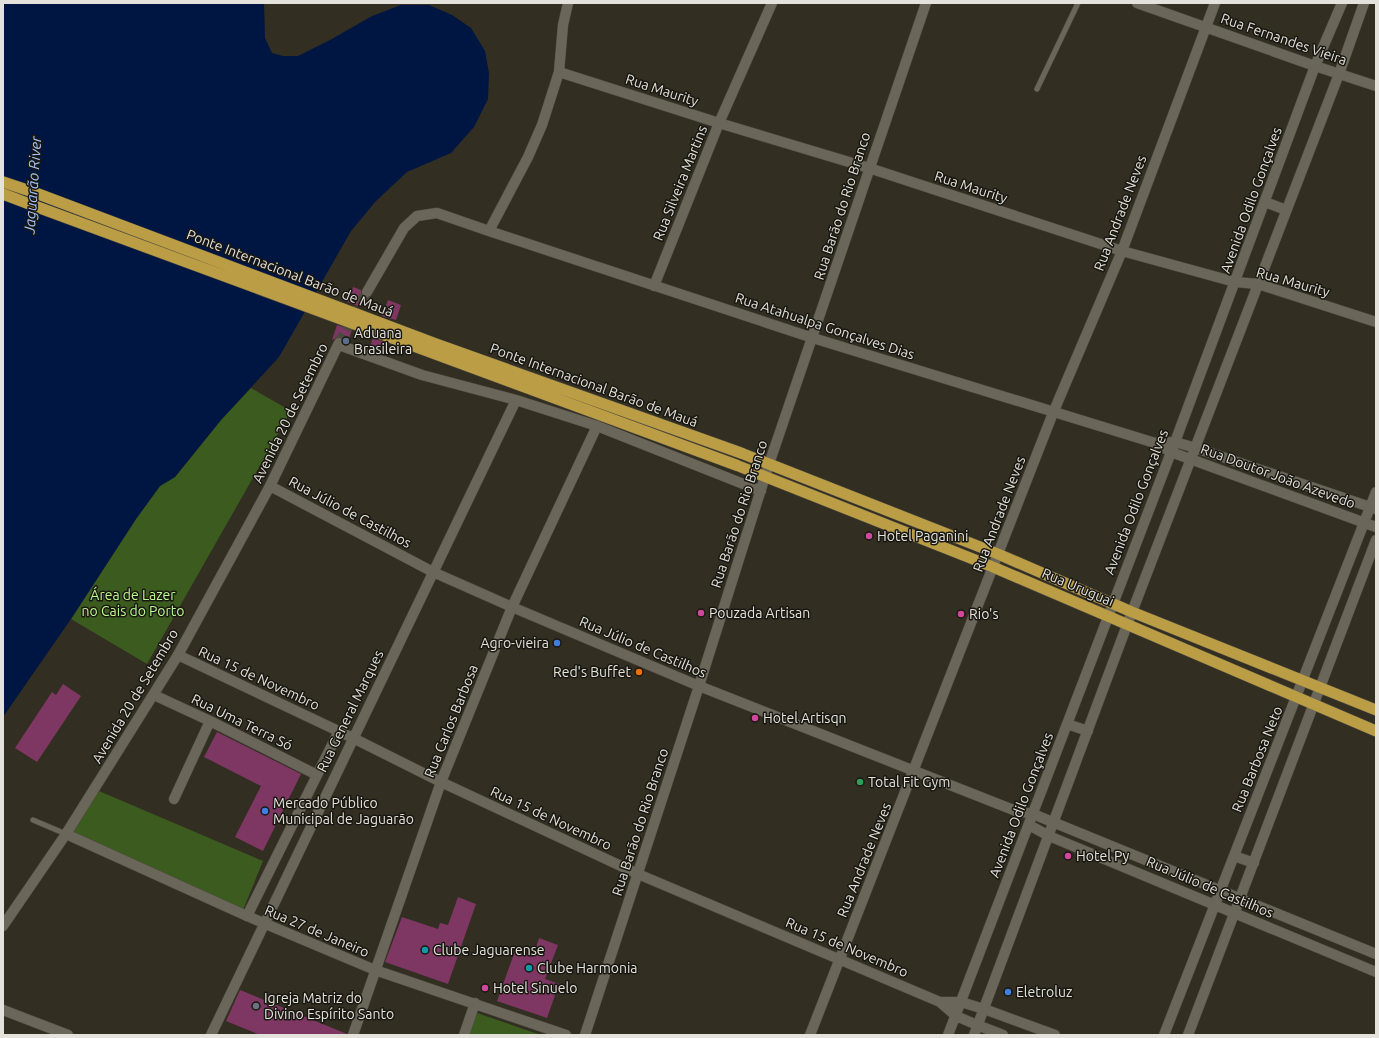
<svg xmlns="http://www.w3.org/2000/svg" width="1379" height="1038" viewBox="0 0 1379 1038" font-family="Ubuntu,sans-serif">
	<rect width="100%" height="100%" fill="#322e22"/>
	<path fill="#3b5c1e" d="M251,388L291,411L147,664L71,619L136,519L160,486L175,477L221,420Z
		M99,791L263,861L243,910L71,834Z
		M477,1013L541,1035H469Z"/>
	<path fill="#001642" d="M3,3H264L265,38L272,53L283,56H298L332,39L372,16L401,5H429L452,15L471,28L485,51L489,73L488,99L474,127L451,153L407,172L376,201L351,231L279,357L221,420L175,477L160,486L136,519L71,619L3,717Z"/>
	<path fill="#7e3762" d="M353,287L361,290V295L364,298L361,307L347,302Z
		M388,300L401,305L396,320L382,316Z
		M337,325L352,330L348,341L339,337L332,340Z
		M373,338L387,343L383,354L369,349Z
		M63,684L81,696L37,762L15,748L52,692L56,695Z
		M217,732L301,774L263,851L235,837L261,786L204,757Z
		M458,897L476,904L448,984L385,962L402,917L438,929L440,923L448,925Z
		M539,938L558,945L545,979L559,984L547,1018L497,1001L515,951L533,957Z
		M240,990L347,1034V1035H260L226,1021Z"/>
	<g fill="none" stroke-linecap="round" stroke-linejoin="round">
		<path stroke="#4d493e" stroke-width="10" stroke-dasharray="10 5" stroke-linecap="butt" d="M339,343L367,292"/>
		<defs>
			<path id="service" d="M1037,89L1078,3
				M33,820L66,834"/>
			<path id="minor" d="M1137,3L1315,66L1376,86
				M559,72L719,123L869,168L1122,251L1235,282L1258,284L1376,322
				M489,231L813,338L1155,443L1171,452L1376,527
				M654,286L719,123L772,3
				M367,292L404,228L417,216L437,213L489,231L528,157L542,125L559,72L563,25L568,3
				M339,345L422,375L516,400L597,426
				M1155,443L1175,442L1196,448L1376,509
				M769,464L926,3
				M270,486L433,572L512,607L699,686L1016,811L1033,814
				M178,655L270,486L339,343
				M154,695L210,721L317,775
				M174,799L210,721
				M1234,856L1254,863
				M247,916L339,731
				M984,1009L1055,1035
				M977,1025L1003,1035
				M211,1035L516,400
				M1164,1035L1376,492
				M1188,1035L1376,540"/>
			<path id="tertiary" d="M1265,202L1286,210
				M1067,724L1088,731
				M1033,814L1376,954
				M1029,825L1049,836L1376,972
				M66,834L247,916L375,970L566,1035
				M3,926L66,834L178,655L353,738L441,782L638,874L940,1002L956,1016L977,1025
				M940,1002H961L984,1009
				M3,1010L68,1035
				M353,1035L441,782L512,607L597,426L761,491
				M464,1035L475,1003
				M585,1035L699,686L769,464
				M810,1035L1053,413L1122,251L1215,3
				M948,1035L1175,442L1315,66L1342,3
				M974,1035L1127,625L1339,74L1364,3"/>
			<path id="trunk" d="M3,182L33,192
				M3,194L32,205
				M741,453L998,554L1132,612L1376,710
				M736,465L993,567L1376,731"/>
		</defs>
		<use href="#service" stroke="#4f4b41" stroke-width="6"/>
		<use href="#minor" stroke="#4f4b41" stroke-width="11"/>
		<use href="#tertiary" stroke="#4f4b41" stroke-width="11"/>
		<use href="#trunk" stroke="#4f4b41" stroke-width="12"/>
		<use href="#service" stroke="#6a6659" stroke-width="5"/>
		<use href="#minor" stroke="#6a6659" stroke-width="10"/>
		<use href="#tertiary" stroke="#6a6659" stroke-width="10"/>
		<use href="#trunk" stroke="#ba9d44" stroke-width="11"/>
		<defs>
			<path id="trunk-bridge" d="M33,192L436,344L741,453
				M32,205L736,465"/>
		</defs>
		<use href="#trunk-bridge" stroke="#4f4b41" stroke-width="12" stroke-linecap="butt"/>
		<use href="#trunk-bridge" stroke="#ba9d44" stroke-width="11"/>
	</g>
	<circle fill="#5c6f8a" stroke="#181711" stroke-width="1.5" cx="346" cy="341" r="4"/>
	<g fill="#d1479c" stroke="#181711" stroke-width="1.5">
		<circle cx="869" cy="536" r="4"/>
		<circle cx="701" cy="613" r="4"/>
		<circle cx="961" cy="614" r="4"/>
		<circle cx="755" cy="718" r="4"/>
		<circle cx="1068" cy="856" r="4"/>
		<circle cx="485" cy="988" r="4"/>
	</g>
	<g fill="#3f7fe0" stroke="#181711" stroke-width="1.5">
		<circle cx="557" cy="643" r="4"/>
		<circle cx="265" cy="811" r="4"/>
		<circle cx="1008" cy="992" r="4"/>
	</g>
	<circle fill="#e8710a" stroke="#181711" stroke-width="1.5" cx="639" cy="672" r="4"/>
	<circle fill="#2e9e5b" stroke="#181711" stroke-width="1.5" cx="860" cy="782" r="4"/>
	<g fill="#0f9aa8" stroke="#181711" stroke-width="1.5">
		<circle cx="425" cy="950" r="4"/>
		<circle cx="529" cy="968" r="4"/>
	</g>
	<circle fill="#6b7280" stroke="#181711" stroke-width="1.5" cx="256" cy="1006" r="4"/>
	<g text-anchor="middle" stroke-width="3" stroke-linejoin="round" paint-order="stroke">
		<g font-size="14" fill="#e4e2da" stroke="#181711">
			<text transform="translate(1284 39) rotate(19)" y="5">Rua Fernandes Vieira</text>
			<text transform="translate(662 90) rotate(18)" y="5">Rua Maurity</text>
			<text transform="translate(680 183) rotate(-68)" y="5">Rua Silveira Martins</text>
			<text transform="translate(971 187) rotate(18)" y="5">Rua Maurity</text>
			<text transform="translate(1251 200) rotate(-70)" y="5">Avenida Odilo Gonçalves</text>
			<text transform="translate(842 206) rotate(-72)" y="5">Rua Barão do Rio Branco</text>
			<text transform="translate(1120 213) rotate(-69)" y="5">Rua Andrade Neves</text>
			<text transform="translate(290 273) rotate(21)" y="5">Ponte Internacional Barão de Mauá</text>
			<text transform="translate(1293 282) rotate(16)" y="5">Rua Maurity</text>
			<text transform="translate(825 326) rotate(18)" y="5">Rua Atahualpa Gonçalves Dias</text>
			<text transform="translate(594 385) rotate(20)" y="5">Ponte Internacional Barão de Mauá</text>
			<text transform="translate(290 413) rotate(-64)" y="5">Avenida 20 de Setembro</text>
			<text transform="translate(1278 476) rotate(20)" y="5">Rua Doutor João Azevedo</text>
			<text transform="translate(1136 502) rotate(-69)" y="5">Avenida Odilo Gonçalves</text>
			<text transform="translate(350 512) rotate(28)" y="5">Rua Júlio de Castilhos</text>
			<text transform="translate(739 514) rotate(-72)" y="5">Rua Barão do Rio Branco</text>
			<text transform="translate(999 514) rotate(-69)" y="5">Rua Andrade Neves</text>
			<text transform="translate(1078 587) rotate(23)" y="5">Rua Uruguai</text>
			<text transform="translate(643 647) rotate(23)" y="5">Rua Júlio de Castilhos</text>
			<text transform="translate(259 678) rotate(25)" y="5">Rua 15 de Novembro</text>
			<text transform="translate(135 696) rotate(-59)" y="5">Avenida 20 de Setembro</text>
			<text transform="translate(350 711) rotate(-64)" y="5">Rua General Marques</text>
			<text transform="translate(451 721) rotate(-68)" y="5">Rua Carlos Barbosa</text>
			<text transform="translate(242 722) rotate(26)" y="5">Rua Uma Terra Só</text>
			<text transform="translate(1257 759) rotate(-68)" y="5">Rua Barbosa Neto</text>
			<text transform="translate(1021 805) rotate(-69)" y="5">Avenida Odilo Gonçalves</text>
			<text transform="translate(551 818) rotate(25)" y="5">Rua 15 de Novembro</text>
			<text transform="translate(640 822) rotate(-72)" y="5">Rua Barão do Rio Branco</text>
			<text transform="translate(864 860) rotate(-68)" y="5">Rua Andrade Neves</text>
			<text transform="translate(1210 887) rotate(23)" y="5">Rua Júlio de Castilhos</text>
			<text transform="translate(317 931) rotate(23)" y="5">Rua 27 de Janeiro</text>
			<text transform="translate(847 947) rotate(23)" y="5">Rua 15 de Novembro</text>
		</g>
		<g font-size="14" fill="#e4e2da" stroke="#181711" text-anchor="start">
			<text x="354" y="338">Aduana<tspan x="354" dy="16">Brasileira</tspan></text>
			<text x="877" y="541">Hotel Paganini</text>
			<text x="709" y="618">Pouzada Artisan</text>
			<text x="969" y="619">Rio's</text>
			<text x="549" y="648" text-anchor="end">Agro-vieira</text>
			<text x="631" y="677" text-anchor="end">Red's Buffet</text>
			<text x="763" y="723">Hotel Artisqn</text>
			<text x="868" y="787">Total Fit Gym</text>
			<text x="273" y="808">Mercado Público<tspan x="273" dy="16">Municipal de Jaguarão</tspan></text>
			<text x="1076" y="861">Hotel Py</text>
			<text x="433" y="955">Clube Jaguarense</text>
			<text x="537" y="973">Clube Harmonia</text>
			<text x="493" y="993">Hotel Sinuelo</text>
			<text x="1016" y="997">Eletroluz</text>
			<text x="264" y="1003">Igreja Matriz do<tspan x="264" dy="16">Divino Espírito Santo</tspan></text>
		</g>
		<g font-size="14" fill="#bff894" stroke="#181711">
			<text x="133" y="600">Área de Lazer<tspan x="133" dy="16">no Cais do Porto</tspan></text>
		</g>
		<g font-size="15" font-style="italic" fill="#a1c3f9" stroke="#181711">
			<text transform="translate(33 185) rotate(-86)" y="5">Jaguarão River</text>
		</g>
	</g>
	<rect width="1379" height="1038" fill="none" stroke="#e4e2da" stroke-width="8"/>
</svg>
